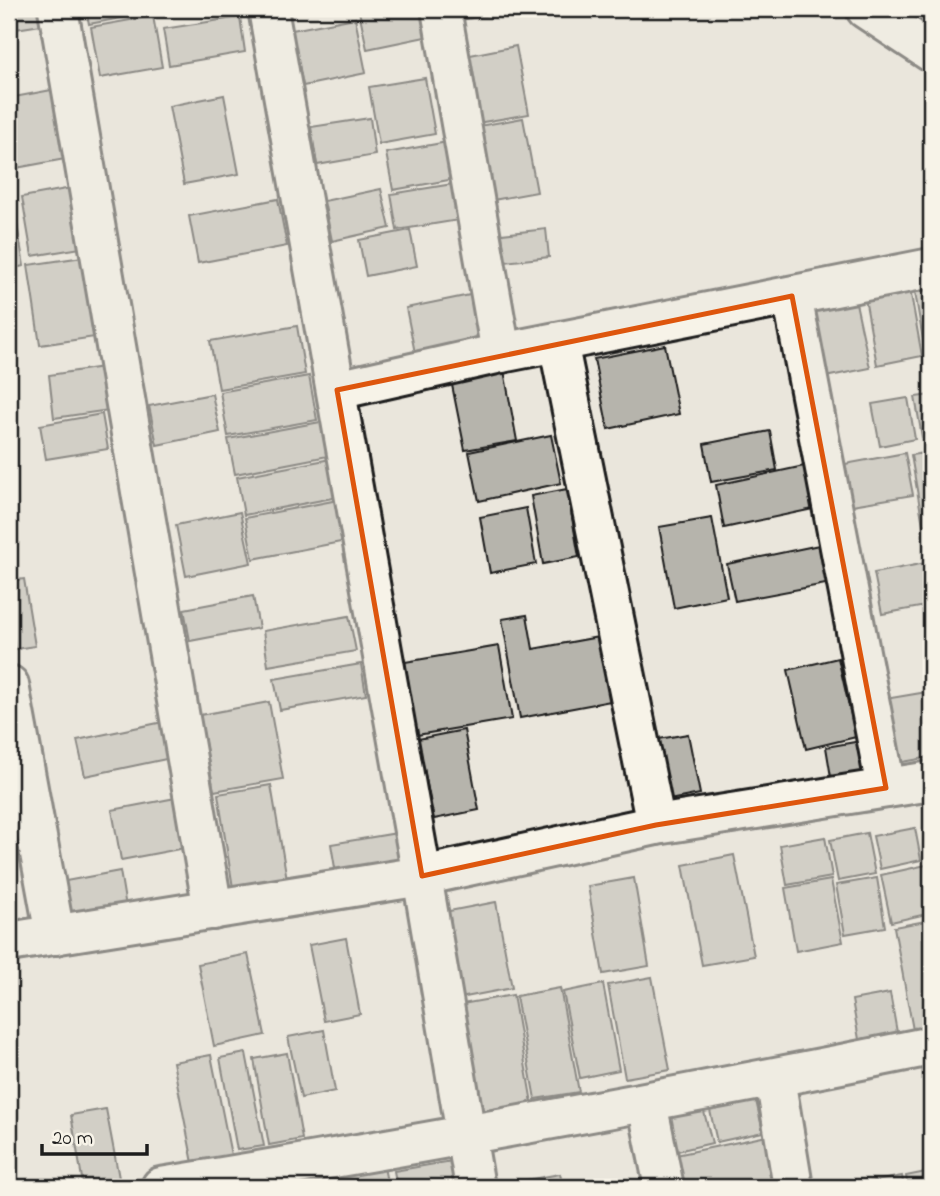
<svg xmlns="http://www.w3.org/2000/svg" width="940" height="1196" viewBox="0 0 940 1196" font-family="'Indie Flower',sans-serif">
	<rect width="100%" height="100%" fill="#eae6dc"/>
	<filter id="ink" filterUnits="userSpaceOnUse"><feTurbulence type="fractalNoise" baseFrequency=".0143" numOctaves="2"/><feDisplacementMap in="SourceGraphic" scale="14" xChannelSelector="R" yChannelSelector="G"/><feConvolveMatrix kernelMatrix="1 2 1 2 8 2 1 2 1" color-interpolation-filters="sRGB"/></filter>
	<g filter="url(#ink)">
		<!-- building -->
		<g fill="#b6b4ac" stroke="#1c1c1c" stroke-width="2">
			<polygon points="9,9 46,9 48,24 9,30"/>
			<polygon points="86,9 153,9 153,12 89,24"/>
			<polygon points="372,9 425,9 430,36 367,49 359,11"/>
			<polygon points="458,9 507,9 508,12 460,20"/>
			<polygon points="153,16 162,67 100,78 91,27"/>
			<polygon points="240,17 245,52 169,65 163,29"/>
			<polygon points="355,18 366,73 303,86 292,30"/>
			<polygon points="516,46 529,114 477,123 465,56"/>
			<polygon points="425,78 435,134 379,144 369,87"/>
			<polygon points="62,88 76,157 16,168 9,129 9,98"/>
			<polygon points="224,95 239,174 184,184 169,106"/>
			<polygon points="370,118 375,155 317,165 311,127"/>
			<polygon points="523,118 537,192 493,200 479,126"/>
			<polygon points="453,141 460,178 393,190 386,153"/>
			<polygon points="459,183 465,219 397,230 391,194"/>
			<polygon points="77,187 87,247 32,256 22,197"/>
			<polygon points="381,189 390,228 332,241 324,201"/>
			<polygon points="278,199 287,246 198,263 189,216"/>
			<polygon points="9,200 13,200 24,266 9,269"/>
			<polygon points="546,229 549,257 505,262 502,234"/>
			<polygon points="410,230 417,266 366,276 359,240"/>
			<polygon points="83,257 95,337 40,345 28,265"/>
			<polygon points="910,289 922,356 877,365 865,298"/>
			<polygon points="931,289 931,357 926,358 915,292"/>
			<polygon points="470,295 481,344 416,358 406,308"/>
			<polygon points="856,303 870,368 825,377 812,311"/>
			<polygon points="297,326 305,374 219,389 210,341"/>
			<polygon points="665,345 679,414 608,429 594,359"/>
			<polygon points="503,365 517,441 465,450 450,375"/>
			<polygon points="110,366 116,409 54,418 49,375"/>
			<polygon points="309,376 317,420 228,436 220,392"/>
			<polygon points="212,394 220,432 157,445 149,406"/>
			<polygon points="931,395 931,435 922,437 915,397"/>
			<polygon points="908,398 915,439 880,446 872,404"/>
			<polygon points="102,414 108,449 46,459 40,425"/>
			<polygon points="326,421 333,455 235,474 228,439"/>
			<polygon points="770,431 777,470 711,482 704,444"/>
			<polygon points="551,435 561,483 479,501 469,452"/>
			<polygon points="931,452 931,523 923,525 911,455"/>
			<polygon points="905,453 913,495 852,505 845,464"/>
			<polygon points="336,458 343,496 244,515 237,477"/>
			<polygon points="804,466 813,509 724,528 716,485"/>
			<polygon points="567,489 579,557 543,564 531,496"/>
			<polygon points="338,500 346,541 253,559 245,518"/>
			<polygon points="526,508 536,564 490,573 480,517"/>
			<polygon points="240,512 251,563 186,576 176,525"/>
			<polygon points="712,518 727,597 674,608 659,527"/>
			<polygon points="824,544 831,583 735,601 727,564"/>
			<polygon points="931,562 931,605 882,614 874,573"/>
			<polygon points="24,579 35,646 15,649 9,611 9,581"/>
			<polygon points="253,596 259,628 190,641 184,609"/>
			<polygon points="527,615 533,649 604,636 616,700 520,718 502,619"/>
			<polygon points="349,616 356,651 268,666 263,631"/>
			<polygon points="499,646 512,719 417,735 405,662"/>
			<polygon points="838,658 856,737 806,749 788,670"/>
			<polygon points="361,664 366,695 280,710 274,679"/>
			<polygon points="927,692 931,715 931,757 897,763 885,699"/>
			<polygon points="269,702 283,779 214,791 200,715"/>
			<polygon points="163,722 171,758 85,776 77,740"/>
			<polygon points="464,730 479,810 434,819 418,739"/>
			<polygon points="688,734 700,794 664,801 653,740"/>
			<polygon points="861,741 868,782 833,789 826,747"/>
			<polygon points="271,785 288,885 234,894 218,794"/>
			<polygon points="181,797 190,847 121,860 112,810"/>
			<polygon points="915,828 921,860 880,869 873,836"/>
			<polygon points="403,832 409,868 337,880 331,844"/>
			<polygon points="867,833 875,874 838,881 830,840"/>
			<polygon points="825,837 832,877 787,885 780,845"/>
			<polygon points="734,855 754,956 702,965 683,865"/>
			<polygon points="926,865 931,889 931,913 891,922 881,875"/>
			<polygon points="120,871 127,913 62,925 55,883"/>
			<polygon points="634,878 649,966 603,974 588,886"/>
			<polygon points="877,878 885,927 845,934 836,885"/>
			<polygon points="831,880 843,942 796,951 785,888"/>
			<polygon points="496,902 512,988 460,998 444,912"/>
			<polygon points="931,920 931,1027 913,1030 894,927"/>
			<polygon points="346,938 360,1014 324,1021 309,945"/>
			<polygon points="248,954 265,1035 214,1046 198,964"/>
			<polygon points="652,977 670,1070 625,1078 608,985"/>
			<polygon points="603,984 619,1070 580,1078 563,992"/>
			<polygon points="560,988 579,1092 535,1099 516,996"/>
			<polygon points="890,993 898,1038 860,1045 852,1000"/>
			<polygon points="513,995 532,1103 481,1112 462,1004"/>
			<polygon points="324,1030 335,1091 301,1098 288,1037"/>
			<polygon points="246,1053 264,1146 237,1150 220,1058"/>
			<polygon points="287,1053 302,1139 269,1145 254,1059"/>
			<polygon points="211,1055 231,1155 193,1163 173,1062"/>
			<polygon points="755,1096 763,1132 717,1142 709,1106"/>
			<polygon points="702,1104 712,1143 673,1152 663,1114"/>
			<polygon points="106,1109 119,1178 83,1184 71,1115"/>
			<polygon points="767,1136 777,1187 683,1187 676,1155"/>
			<polygon points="452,1161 456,1187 397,1187 394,1171"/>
			<polygon points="383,1162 388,1187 313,1187 311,1176"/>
			<polygon points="931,1171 931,1187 908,1187 906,1176"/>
			<polygon points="560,1174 563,1187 499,1187 498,1185"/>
			<polygon points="902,1176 904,1187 861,1187 860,1184"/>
		</g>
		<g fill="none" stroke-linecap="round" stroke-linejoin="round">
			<defs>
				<g id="minor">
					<polyline points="58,9 213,910"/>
					<polyline points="268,9 422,876 475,1187"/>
					<polyline points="441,9 501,353"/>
					<polyline points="866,9 931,52"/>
					<polyline points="792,296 886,788"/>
					<polyline points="558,342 656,825"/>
					<polyline points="337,390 501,353 931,268"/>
					<polyline points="9,685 55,935"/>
					<polyline points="9,942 422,876 656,825 931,781"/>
					<polyline points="775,1078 793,1187"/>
					<polyline points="647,1103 664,1187"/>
					<path d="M 161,1187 C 419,1145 675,1098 931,1046"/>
				</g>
			</defs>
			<!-- minor casing -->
			<use href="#minor" stroke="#1c1c1c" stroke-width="44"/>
			<!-- minor -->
			<use href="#minor" stroke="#f7f3e8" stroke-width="38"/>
		</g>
	</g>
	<!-- marked area -->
	<path d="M0 0H940V1196H0ZM 792,296 L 886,788 L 656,825 L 422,876 L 337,390 Z" fill="#eae6dc" fill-opacity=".55" fill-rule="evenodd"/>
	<path fill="none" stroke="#de560d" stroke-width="5" stroke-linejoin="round" d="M 792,296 L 886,788 L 656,825 L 422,876 L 337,390 Z"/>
	<!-- margin -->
	<rect width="940" height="1196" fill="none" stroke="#f7f3e8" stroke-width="35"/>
	<rect x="18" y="18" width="905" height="1161" fill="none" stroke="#1c1c1c" stroke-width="2.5" filter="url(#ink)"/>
	<!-- scale -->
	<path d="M42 1144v10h105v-10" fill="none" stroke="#1c1c1c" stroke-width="3.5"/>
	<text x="52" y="1144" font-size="21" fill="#1c1c1c" stroke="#f7f3e8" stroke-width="5" paint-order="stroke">20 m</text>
</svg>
